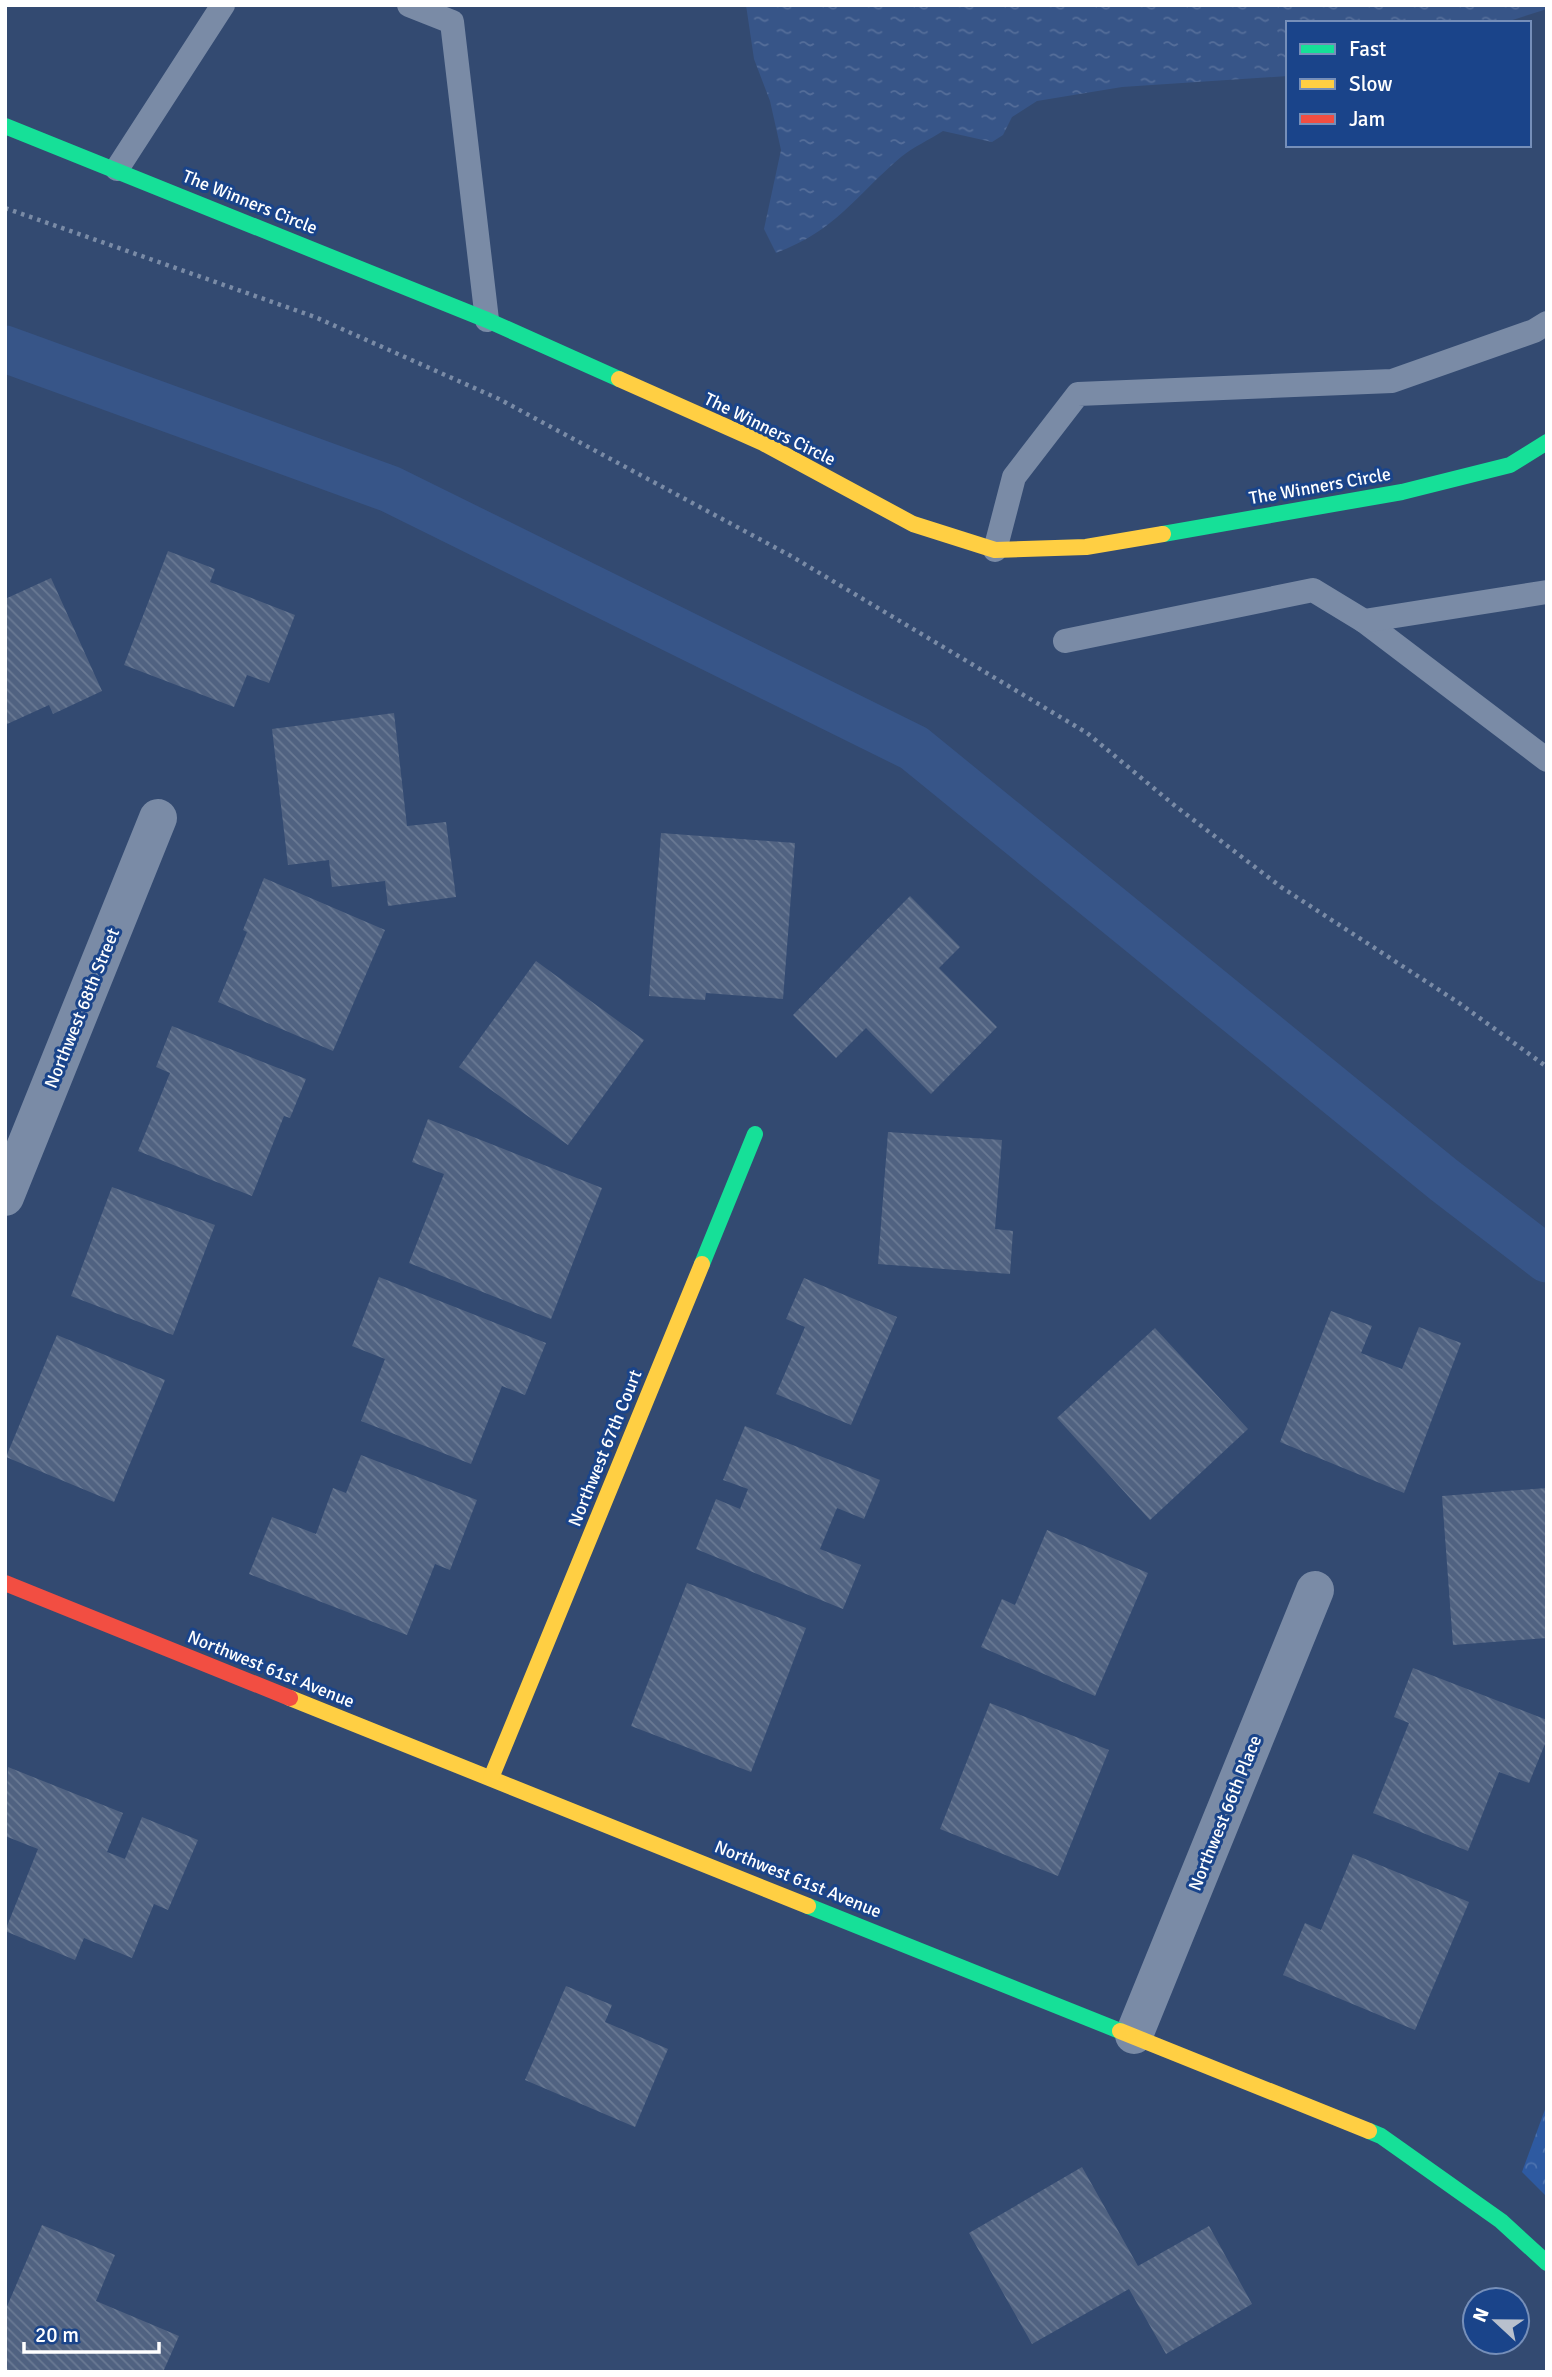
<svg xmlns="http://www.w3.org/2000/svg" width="1552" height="2377" viewBox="0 0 1552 2377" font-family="Signika,sans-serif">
	<defs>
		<pattern id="park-crowns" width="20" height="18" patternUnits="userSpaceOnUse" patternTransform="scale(1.75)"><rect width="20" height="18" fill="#2e5aa1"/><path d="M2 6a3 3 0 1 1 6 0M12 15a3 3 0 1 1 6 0" fill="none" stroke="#4d73af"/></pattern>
		<pattern id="water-ripples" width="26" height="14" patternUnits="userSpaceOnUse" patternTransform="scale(1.75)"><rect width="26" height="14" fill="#375588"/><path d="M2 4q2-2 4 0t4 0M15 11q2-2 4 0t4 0" fill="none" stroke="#556e9a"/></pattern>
		<pattern id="building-back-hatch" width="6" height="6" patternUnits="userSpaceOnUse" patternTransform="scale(1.75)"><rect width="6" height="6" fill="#506281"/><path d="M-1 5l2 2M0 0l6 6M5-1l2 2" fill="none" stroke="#6a7a94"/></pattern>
	</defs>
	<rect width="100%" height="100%" fill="#334a71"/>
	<!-- park -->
	<polygon fill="url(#park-crowns)" points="1547,2104 1547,2197 1522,2172"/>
	<!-- water -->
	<path fill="url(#water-ripples)" d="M 746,5 L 1547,5 L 1547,9 L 1503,23 L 1288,23 L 1288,76 L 1122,87 L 1037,101 L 1012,117 L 1003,135 L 992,142 L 943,131 C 929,140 913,147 901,157 C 855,196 837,230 776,253 L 764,229 L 781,150 L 770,101 L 754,59 Z"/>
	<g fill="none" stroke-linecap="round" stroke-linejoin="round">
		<!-- canal -->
		<polyline stroke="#375588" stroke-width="47" points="5,349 390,489 914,748 1444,1180 1547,1259"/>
	</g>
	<!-- building -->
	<g fill="url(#building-back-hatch)">
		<polygon points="168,551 215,569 210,582 295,615 269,683 247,675 234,707 124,665"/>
		<polygon points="51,578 102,691 53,714 49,705 5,725 5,599"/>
		<polygon points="394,713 407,826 446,822 456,897 388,906 385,881 332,887 329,860 288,865 272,729"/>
		<polygon points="661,833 795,843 783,999 706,993 705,1000 649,996"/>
		<polygon points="264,878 385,930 333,1051 218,1002 247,932 243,930"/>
		<polygon points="910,896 960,947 939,968 997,1027 931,1094 866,1028 836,1058 793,1015"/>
		<polygon points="536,961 644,1040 568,1145 459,1067"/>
		<polygon points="172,1026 306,1079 290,1118 284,1116 252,1196 138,1151 170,1073 156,1067"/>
		<polygon points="428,1119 602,1188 551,1319 409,1263 444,1174 412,1162"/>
		<polygon points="888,1132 1002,1140 995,1229 1013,1231 1010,1274 878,1264"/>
		<polygon points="112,1187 215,1225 173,1335 71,1296"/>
		<polygon points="379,1277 546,1343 525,1395 502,1386 471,1464 361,1421 385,1359 352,1346"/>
		<polygon points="804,1278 897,1317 851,1425 776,1394 805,1327 786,1319"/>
		<polygon points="1331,1311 1372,1326 1361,1353 1402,1369 1419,1327 1461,1343 1404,1493 1280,1442"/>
		<polygon points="1155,1328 1248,1429 1150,1520 1057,1418"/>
		<polygon points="57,1335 165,1380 114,1502 6,1457"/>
		<polygon points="745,1426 880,1480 864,1519 837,1508 820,1549 861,1565 843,1609 696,1549 716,1499 740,1509 748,1489 723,1480"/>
		<polygon points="361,1455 477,1500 450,1570 435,1564 407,1635 249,1574 272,1517 316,1534 333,1488 346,1493"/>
		<polygon points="1547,1488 1547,1638 1453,1645 1442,1496"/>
		<polygon points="1047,1530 1148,1573 1095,1696 981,1647 1002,1599 1015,1605"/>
		<polygon points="687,1583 806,1628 751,1772 631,1726"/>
		<polygon points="1413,1668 1547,1720 1547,1739 1529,1783 1499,1772 1468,1851 1373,1813 1409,1723 1394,1717"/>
		<polygon points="990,1703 1109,1750 1058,1876 940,1829"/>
		<polygon points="8,1767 123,1813 107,1852 125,1859 142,1817 198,1840 168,1910 154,1904 132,1958 84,1938 75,1960 5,1931 38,1849 5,1836"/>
		<polygon points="1353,1854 1469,1902 1415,2030 1283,1975 1305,1923 1321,1930"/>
		<polygon points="566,1986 612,2005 605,2022 668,2049 635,2127 525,2080"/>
		<polygon points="1082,2167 1138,2266 1209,2226 1252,2304 1166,2354 1129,2289 1032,2344 969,2233"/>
		<polygon points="42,2225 115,2255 96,2301 179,2336 163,2372 5,2372 5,2311"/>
	</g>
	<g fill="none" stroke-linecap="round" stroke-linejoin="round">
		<!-- path -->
		<polyline stroke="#7a8ba6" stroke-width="4.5" stroke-dasharray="3.5 5" stroke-linecap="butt" points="5,208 315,317 499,399 791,556 1087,733 1174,805 1281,887 1459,1003 1547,1067"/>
		<!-- lane -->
		<g stroke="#7a8ba6" stroke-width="24">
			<polyline points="409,5 452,22 487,320"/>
			<polyline points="117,169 223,5"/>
			<polyline points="995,550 1014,477 1078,394 1392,381 1534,331 1547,323"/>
			<polyline points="1364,621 1547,760"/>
			<polyline points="1065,641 1313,590 1364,621 1547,592"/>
		</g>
		<!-- street -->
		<g stroke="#7a8ba6" stroke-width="38">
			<polyline points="5,1197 158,818"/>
			<polyline points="1134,2035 1315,1590"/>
		</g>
		<!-- fast -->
		<g stroke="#16e098" stroke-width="16">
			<polyline points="5,126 487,320 619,379"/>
			<polyline points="1163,534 1402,492 1510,465 1547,442"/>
			<polyline points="702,1264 755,1134"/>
			<polyline points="808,1906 1120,2031"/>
			<polyline points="1369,2131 1381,2136 1501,2221 1547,2263"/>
		</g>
		<!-- slow -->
		<g stroke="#ffcf43" stroke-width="16">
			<polyline points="619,379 763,443 913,524 995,550 1086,547 1163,534"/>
			<polyline points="290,1698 808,1906"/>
			<polyline points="491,1778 702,1264"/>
			<polyline points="1120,2031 1369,2131"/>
		</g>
		<!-- jam -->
		<polyline stroke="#f24e42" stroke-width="16" points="5,1583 290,1698"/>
	</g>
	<g text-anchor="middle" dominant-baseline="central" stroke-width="6" stroke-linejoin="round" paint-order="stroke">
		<!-- street labels -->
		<g font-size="18" fill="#fff" stroke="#1a448a">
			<text transform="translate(250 202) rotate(22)">The Winners Circle</text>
			<text transform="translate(770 429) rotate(26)">The Winners Circle</text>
			<text transform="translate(1320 486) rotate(-10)">The Winners Circle</text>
			<text transform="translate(82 1008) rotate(-68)">Northwest 68th Street</text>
			<text transform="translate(605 1448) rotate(-68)">Northwest 67th Court</text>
			<text transform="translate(271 1669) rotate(22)">Northwest 61st Avenue</text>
			<text transform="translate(1225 1813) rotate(-68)">Northwest 66th Place</text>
			<text transform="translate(798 1879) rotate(22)">Northwest 61st Avenue</text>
		</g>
	</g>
	<!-- border -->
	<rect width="1552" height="2377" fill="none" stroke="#ffffff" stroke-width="14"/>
	<!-- legend -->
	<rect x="1286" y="21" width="245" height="126" fill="#1a448a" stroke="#768fb9" stroke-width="2"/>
	<rect x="1300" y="44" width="35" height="10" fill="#16e098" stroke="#768fb9" stroke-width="2"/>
	<text x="1349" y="56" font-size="21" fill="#ffffff">Fast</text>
	<rect x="1300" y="79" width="35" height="10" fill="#ffcf43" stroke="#768fb9" stroke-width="2"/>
	<text x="1349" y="91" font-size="21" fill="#ffffff">Slow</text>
	<rect x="1300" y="114" width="35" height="10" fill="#f24e42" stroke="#768fb9" stroke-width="2"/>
	<text x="1349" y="126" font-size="21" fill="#ffffff">Jam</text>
	<!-- north arrow -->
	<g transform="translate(1496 2321) rotate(292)"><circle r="33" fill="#1a448a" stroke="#768fb9" stroke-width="2"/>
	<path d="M0-5L12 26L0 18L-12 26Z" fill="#b8c0cd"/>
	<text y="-10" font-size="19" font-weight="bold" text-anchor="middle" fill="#ffffff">N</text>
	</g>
	<!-- scale -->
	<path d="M24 2342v10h135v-10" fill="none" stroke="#ffffff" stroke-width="3.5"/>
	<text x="35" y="2342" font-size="21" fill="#ffffff" stroke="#1a448a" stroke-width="5" paint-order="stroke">20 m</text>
</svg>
